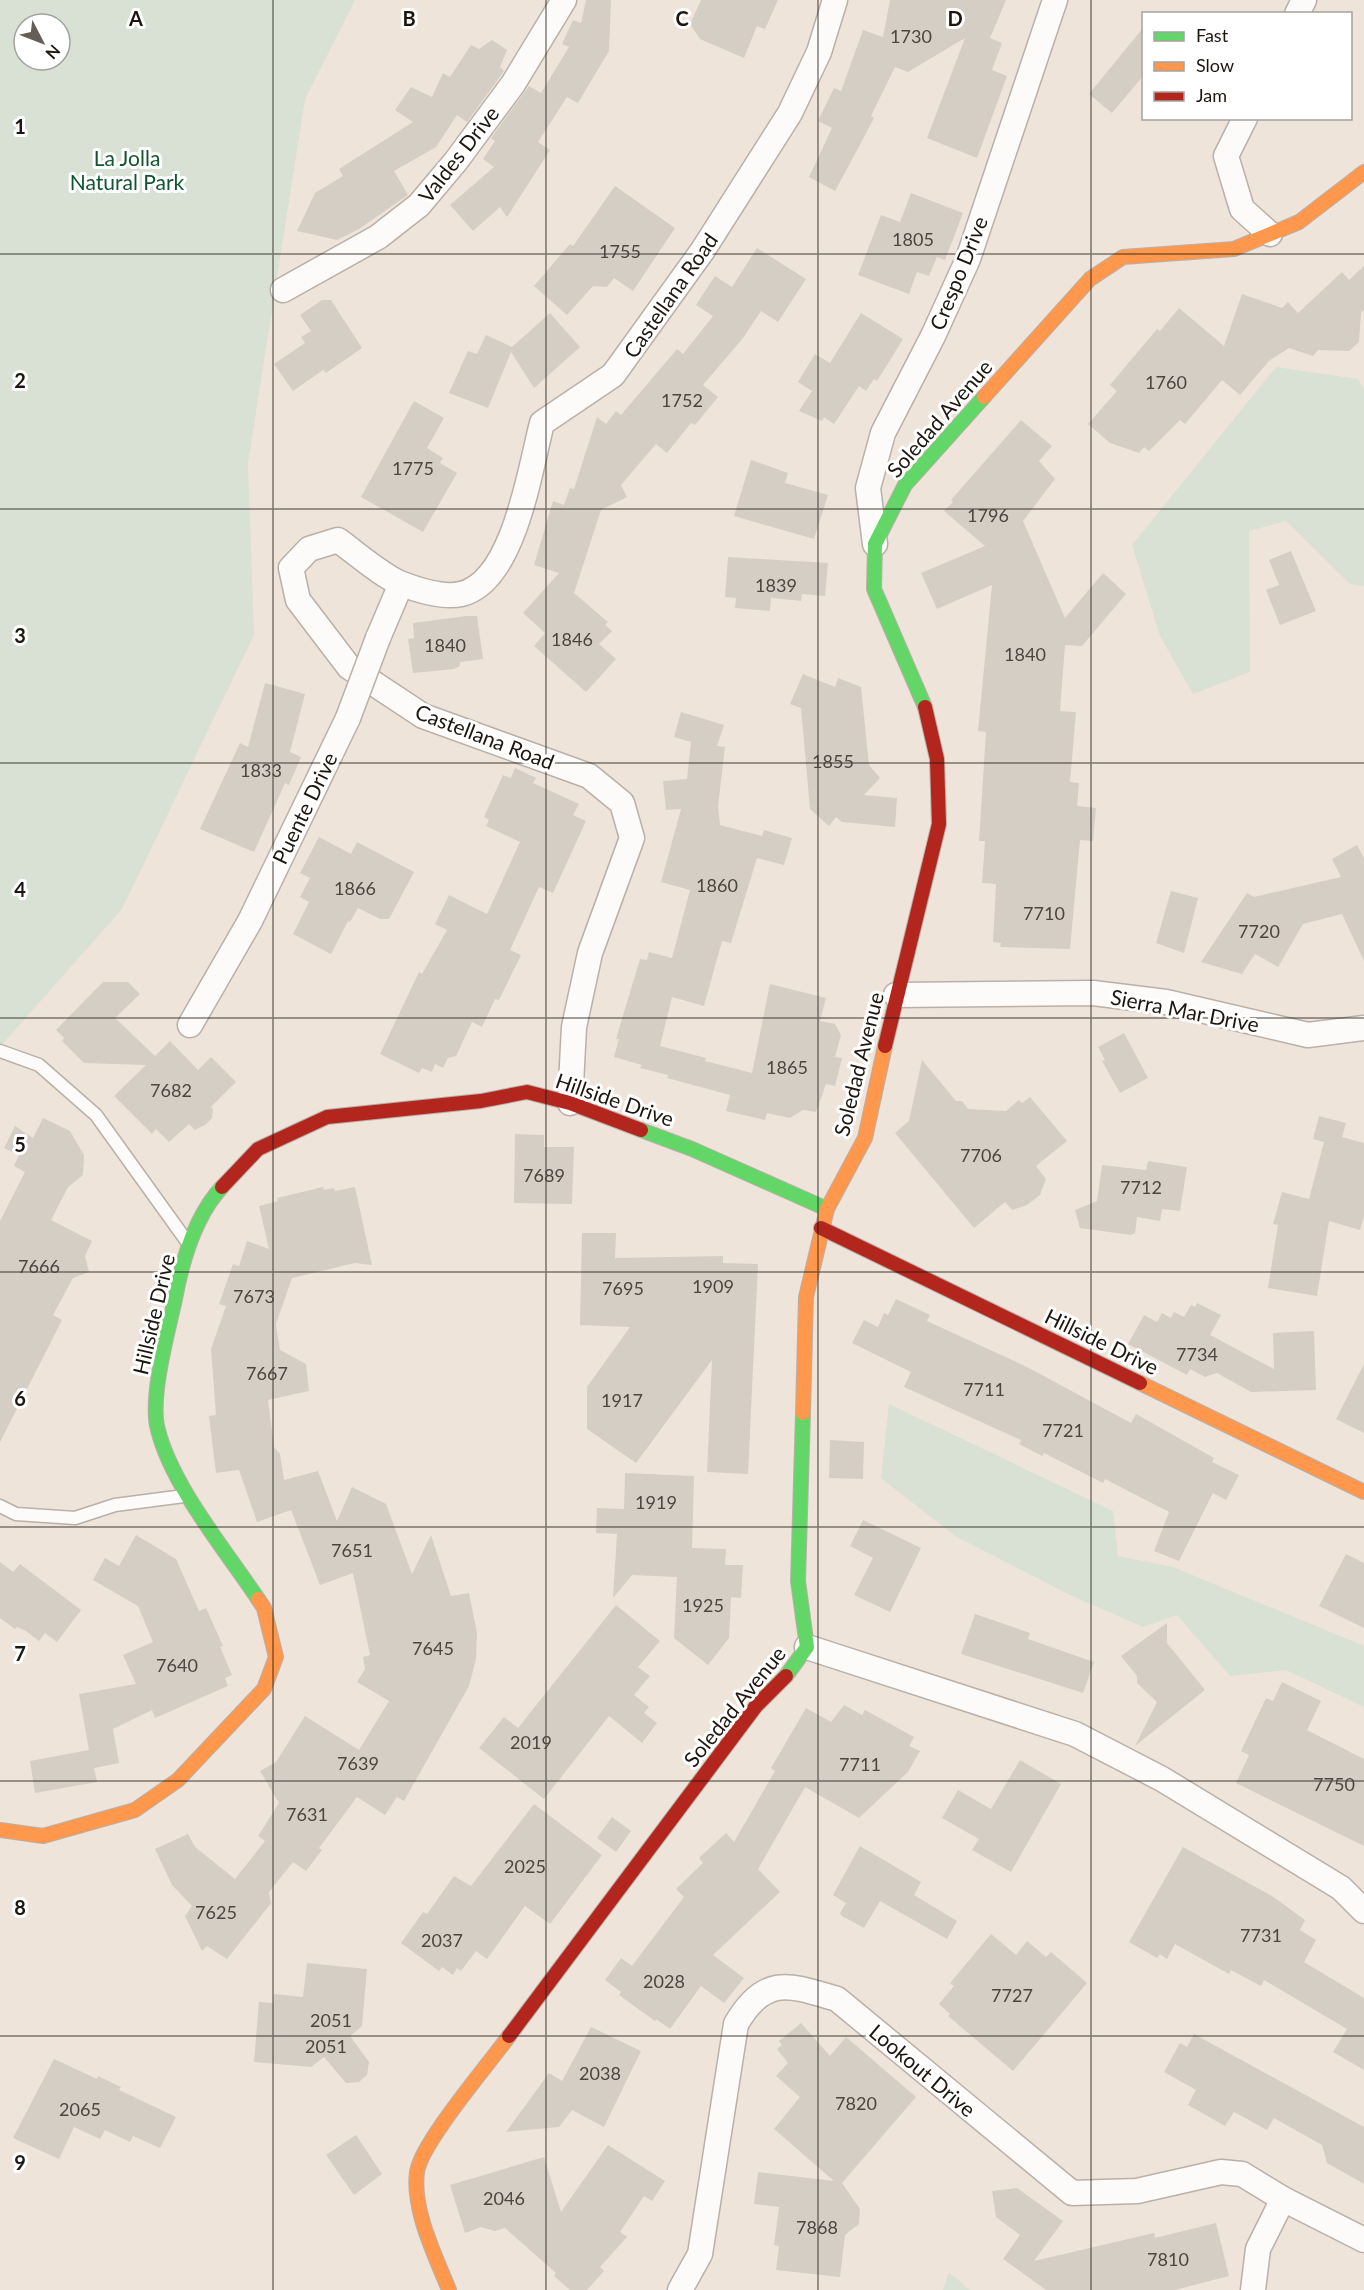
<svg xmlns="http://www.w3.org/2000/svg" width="1364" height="2290" viewBox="0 0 1364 2290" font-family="Lato,sans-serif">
	<rect width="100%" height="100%" fill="#efe4da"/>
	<!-- green -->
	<g fill="#d8e1d3" fill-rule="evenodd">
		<path d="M 0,0 L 355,0 L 305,99 L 248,463 L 254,635 L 122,909 L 0,1047 ZM 24,24 L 60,24 L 60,60 L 24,60 Z"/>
		<polygon points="1276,367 1358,379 1364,389 1364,586 1350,584 1286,521 1249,531 1250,672 1193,694 1160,636 1132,545"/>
		<polygon points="889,1404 1113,1511 1118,1556 1173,1567 1364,1646 1364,1707 1286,1670 1230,1676 1177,1615 1143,1627 1068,1594 955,1536 881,1478"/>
		<polygon points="949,2272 970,2290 943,2290"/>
	</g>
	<!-- building -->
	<g fill="#d5cec5">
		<polygon points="586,0 611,0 609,51 578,103 567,97 538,142 550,150 507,217 500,207 473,231 450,205 494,167 483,159 495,141 491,138 529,86 541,93 569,47 562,44 573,20 581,23"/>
		<polygon points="701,0 778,0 765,29 757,26 744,58 700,39 690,24"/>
		<polygon points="890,0 1006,0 990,38 1002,43 992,70 1007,76 977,158 927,138 965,38 908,72 895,67 871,116 874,118 863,139 835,191 809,177 832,128 818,121 834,88 841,91 863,30 883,37"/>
		<polygon points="1143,28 1143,76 1112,113 1089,94"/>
		<polygon points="492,40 507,50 500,67 504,71 467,122 457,115 436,147 394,171 408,195 359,229 337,240 297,231 315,193 343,176 339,169 413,122 395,110 411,87 432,97 443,73 450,77 471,45 479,49"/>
		<polygon points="615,186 675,228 633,291 614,278 607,287 593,286 567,315 534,286 570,244 573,246"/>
		<polygon points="911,193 963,213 945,260 937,257 929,276 917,272 909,294 858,275 881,215 900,222"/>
		<polygon points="757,248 806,279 778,322 761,311 743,338 703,385 718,397 695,425 691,423 667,453 656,444 621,485 627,497 601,510 574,593 608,622 605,625 612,631 599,644 616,659 586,692 534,646 545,633 523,613 559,573 534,565 553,501 564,505 570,488 574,489 597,417 606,424 616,411 621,415 677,349 683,354 713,316 696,305 715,276 732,287"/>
		<polygon points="1364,266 1364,310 1361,312 1359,342 1349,351 1318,350 1313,356 1289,348 1269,361 1240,395 1222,380 1185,424 1180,420 1149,451 1144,447 1139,453 1110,443 1088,424 1117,391 1110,385 1157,329 1160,331 1179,308 1224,346 1242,294 1282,308 1288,302 1298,313 1342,272 1349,280"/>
		<polygon points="322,300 331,300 362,348 326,373 323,370 293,391 274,364 305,343 301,337 311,331 300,315"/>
		<polygon points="550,313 580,347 534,388 511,352 488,408 449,393 468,351 477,354 486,335 512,347"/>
		<polygon points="861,313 903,339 877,381 874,379 866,391 859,386 834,424 824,417 822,421 799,411 812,391 798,382 815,354 830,363"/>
		<polygon points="414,401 444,418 427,448 443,458 440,463 457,473 423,532 361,497"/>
		<polygon points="1021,420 1052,446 1039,461 1055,479 1023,521 1065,618 1103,573 1126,594 1082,646 1065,645 1060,711 1076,712 1070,782 1079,783 1077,806 1096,808 1093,841 1080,840 1070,949 1000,947 1001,943 993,942 996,884 982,883 985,841 979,841 986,732 978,731 992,585 937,609 921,573 985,546 944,511 953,502 951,500"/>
		<polygon points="751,460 788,473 785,483 828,495 814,539 734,516"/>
		<polygon points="1291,551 1316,611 1280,625 1266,590 1279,585 1269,560"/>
		<polygon points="728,557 828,563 825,596 802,594 801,601 771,598 770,611 735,608 736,598 725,597"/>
		<polygon points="466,616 477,616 483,659 460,662 460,666 454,669 413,673 408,639 414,638 413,623"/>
		<polygon points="803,674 835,687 838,678 861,687 869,765 880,778 864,795 897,798 895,827 842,822 836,817 829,826 810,809 801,708 790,704"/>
		<polygon points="265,683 305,694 290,752 301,757 289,785 285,783 254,852 200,829 240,743 248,747"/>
		<polygon points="681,712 724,725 717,746 725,747 718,806 720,825 762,836 764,830 792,838 784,865 757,858 731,943 722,941 704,1006 672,997 660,1046 706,1058 705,1061 752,1073 770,984 826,998 820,1021 835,1024 841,1035 835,1057 842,1058 835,1086 826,1084 816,1112 803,1110 790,1118 767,1113 765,1120 726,1111 730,1095 667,1078 668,1075 640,1068 642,1065 614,1057 619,1039 616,1039 640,959 647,960 649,952 672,958 690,890 661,882 681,809 666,810 663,781 687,779 691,742 674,737"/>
		<polygon points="515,768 536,778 533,783 579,804 573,815 586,821 553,893 539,887 510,950 521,955 499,1000 495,999 482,1027 472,1022 456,1056 448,1058 443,1068 435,1064 432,1072 422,1068 419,1073 380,1054 419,972 422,974 447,930 435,924 449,895 487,914 520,842 486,826 489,820 484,817 503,775 511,778"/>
		<polygon points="319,837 351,854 357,842 414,872 389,919 380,919 358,908 350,922 348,921 331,954 293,934 309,902 300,897 310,878 300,873"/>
		<polygon points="1357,845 1364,858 1364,961 1342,914 1303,924 1278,967 1255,954 1242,974 1201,962 1247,893 1254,897 1341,877 1332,859"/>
		<polygon points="1171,891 1198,898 1184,953 1156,943"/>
		<polygon points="103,982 128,982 140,994 115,1018 155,1056 170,1041 198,1070 211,1057 236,1082 211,1107 213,1109 212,1118 205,1125 195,1130 189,1124 169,1142 156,1129 152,1134 114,1096 146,1065 84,1063 62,1041 64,1038 56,1030"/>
		<polygon points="1124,1033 1148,1078 1120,1093 1102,1061 1105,1060 1098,1047"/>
		<polygon points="922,1060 956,1101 962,1101 968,1109 1006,1111 1019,1100 1022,1103 1030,1097 1067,1141 1036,1166 1046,1179 1040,1195 1027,1205 1012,1210 1005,1202 974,1228 895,1133 909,1121"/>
		<polygon points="1319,1116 1346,1123 1342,1137 1364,1143 1364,1216 1360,1230 1329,1221 1317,1296 1268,1288 1278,1225 1273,1224 1282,1192 1309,1199 1324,1142 1313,1139"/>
		<polygon points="43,1118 70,1131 84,1155 83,1175 68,1187 51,1220 92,1241 85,1256 89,1272 73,1278 53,1315 62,1320 0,1442 0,1221 25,1172 14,1166 19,1155 4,1148 15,1126 33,1138"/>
		<polygon points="515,1134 544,1135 544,1147 574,1147 572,1204 514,1203"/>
		<polygon points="1148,1161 1187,1167 1180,1211 1162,1209 1160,1221 1137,1217 1135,1233 1131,1235 1080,1228 1075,1210 1097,1201 1102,1165 1146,1170"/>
		<polygon points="323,1187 324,1190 334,1188 335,1191 355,1187 372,1265 355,1263 292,1278 276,1324 280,1350 306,1364 309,1391 268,1400 274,1447 280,1454 284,1480 318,1471 337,1521 352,1487 386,1504 412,1574 431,1535 451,1596 469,1593 477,1633 476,1659 469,1686 404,1801 397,1797 385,1815 357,1797 319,1848 322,1850 306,1871 293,1862 269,1892 271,1903 227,1959 207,1946 202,1951 185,1916 192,1906 172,1885 155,1849 188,1834 195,1847 235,1879 265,1841 258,1836 279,1803 260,1771 276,1762 305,1716 359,1750 389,1701 357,1682 365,1669 363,1657 370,1655 353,1573 320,1585 291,1510 257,1522 239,1470 216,1473 209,1416 216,1415 211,1349 226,1306 219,1304 233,1264 239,1266 247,1241 269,1249 259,1206 278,1201 277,1198"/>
		<polygon points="582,1233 616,1233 615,1258 723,1256 723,1263 758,1264 748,1474 707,1472 712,1360 636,1463 587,1429 587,1387 630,1327 580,1325"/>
		<polygon points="896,1299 930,1315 927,1321 1027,1367 1131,1423 1136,1414 1214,1458 1212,1462 1239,1475 1226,1500 1213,1493 1179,1561 1154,1551 1169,1512 1105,1479 1103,1483 1044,1453 1042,1456 1019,1444 1021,1440 904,1387 911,1372 852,1343 864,1320 878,1327 884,1313 888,1315"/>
		<polygon points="1197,1303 1221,1315 1210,1335 1274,1369 1273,1333 1314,1331 1316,1390 1251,1392 1217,1373 1205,1377 1190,1369 1187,1375 1128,1344 1144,1315 1157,1322 1162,1313 1171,1318 1174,1312 1184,1317 1191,1305 1195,1307"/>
		<polygon points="1364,1364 1364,1433 1336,1419"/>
		<polygon points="830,1440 864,1442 863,1479 829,1478"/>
		<polygon points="625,1473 694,1476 692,1548 726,1549 725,1565 743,1565 741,1598 731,1597 729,1638 708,1665 674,1638 677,1577 632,1575 613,1598 617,1534 596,1533 597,1508 624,1509"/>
		<polygon points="863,1520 921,1548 890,1612 854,1595 873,1558 850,1546"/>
		<polygon points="136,1535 176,1559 199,1611 206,1608 223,1646 220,1647 232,1675 225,1678 228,1686 155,1718 152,1710 113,1729 119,1763 94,1768 97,1782 35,1793 30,1761 89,1750 79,1694 136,1684 123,1655 153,1642 138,1606 93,1580 105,1558 119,1566"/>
		<polygon points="1346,1554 1364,1563 1364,1628 1319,1606"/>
		<polygon points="0,1562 13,1572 20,1564 81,1610 57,1642 45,1633 39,1641 26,1631 17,1627 15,1629 0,1618"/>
		<polygon points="616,1605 660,1641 638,1667 650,1676 634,1695 649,1707 644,1713 657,1723 642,1743 609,1716 544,1799 479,1748 504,1717 518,1728"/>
		<polygon points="975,1614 1030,1633 1028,1639 1094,1662 1083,1693 961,1654"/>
		<polygon points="1167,1623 1167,1643 1205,1690 1135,1746 1157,1702 1137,1683 1137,1676 1121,1656"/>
		<polygon points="1282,1682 1321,1701 1307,1730 1364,1759 1364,1846 1236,1783 1249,1755 1241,1751 1266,1698 1273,1701"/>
		<polygon points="844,1705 862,1715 865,1710 914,1737 909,1746 920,1751 908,1772 859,1818 805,1787 758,1869 780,1892 713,1955 744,1978 724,2003 701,1986 670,2029 656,2019 655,2021 619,1995 621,1992 605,1980 621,1958 632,1966 684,1897 676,1889 703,1863 699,1858 726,1833 734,1842 775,1771 771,1768 806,1708 831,1722"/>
		<polygon points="1020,1760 1061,1784 1011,1872 972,1850 979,1839 942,1818 958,1790 991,1809"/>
		<polygon points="534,1804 602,1855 550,1924 525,1906 487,1959 476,1951 461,1971 457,1968 453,1975 442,1967 439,1971 401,1943 423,1912 427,1914 454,1876 471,1886"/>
		<polygon points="612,1817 631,1831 616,1852 597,1838"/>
		<polygon points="860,1846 921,1882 914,1895 957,1921 947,1939 880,1901 864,1928 842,1916 840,1913 846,1903 833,1895"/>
		<polygon points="1183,1847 1272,1896 1305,1920 1300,1930 1316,1940 1304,1962 1364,1998 1364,2070 1333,2052 1347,2029 1264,1980 1261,1986 1231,1970 1229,1974 1175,1944 1167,1959 1160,1954 1157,1958 1129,1942"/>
		<polygon points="991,1934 1016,1955 1027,1941 1046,1957 1051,1952 1087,1983 1013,2071 948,2016 950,2014 939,2004 954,1986 950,1983"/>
		<polygon points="307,1963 367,1969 362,2026 350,2036 369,2062 367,2075 359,2082 346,2083 324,2057 311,2067 254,2062 259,2002 273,2003 274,1994 303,1997"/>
		<polygon points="801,2023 830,2056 846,2037 916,2097 842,2183 860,2209 859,2224 845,2235 840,2277 776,2270 779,2246 774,2245 779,2207 754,2204 758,2172 834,2181 774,2129 800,2097 776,2076 788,2063 777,2049 782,2045 779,2041"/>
		<polygon points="591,2027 641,2051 604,2127 572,2110 559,2127 506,2132 549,2073 562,2081"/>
		<polygon points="1194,2034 1364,2127 1364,2184 1327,2163 1322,2145 1274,2118 1267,2130 1234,2112 1225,2126 1188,2105 1196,2090 1164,2072 1180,2043 1187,2047"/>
		<polygon points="54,2059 97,2079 98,2076 121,2087 119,2090 176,2117 160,2148 133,2136 130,2142 105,2130 100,2139 74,2127 59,2159 13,2138"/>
		<polygon points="356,2135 382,2174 354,2195 326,2155"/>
		<polygon points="608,2145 665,2181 652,2201 644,2196 620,2232 627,2237 600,2267 604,2271 587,2290 570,2290 554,2276 556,2273 505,2228 495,2231 481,2227 465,2233 450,2185 544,2157 561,2212"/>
		<polygon points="1017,2188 1063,2221 1034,2261 1154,2233 1155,2238 1216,2223 1229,2276 1175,2290 1046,2290 1003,2259 1020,2235 996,2217 992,2191"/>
	</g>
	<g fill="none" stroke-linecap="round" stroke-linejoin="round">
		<defs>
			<g id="lane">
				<polyline points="0,1051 39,1065 96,1115 188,1243"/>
				<polyline points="0,1506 16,1514 75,1518 115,1505 184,1496"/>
			</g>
			<g id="street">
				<polyline points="1297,14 1304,0"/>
				<polyline points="1245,118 1226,156 1242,209 1270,234"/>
				<polyline points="283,290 378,237 419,205 456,161 513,84 564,0"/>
				<polyline points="875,544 868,488 883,433 933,336 968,259 1055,0"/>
				<polyline points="378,638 401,584"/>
				<polyline points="896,995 1093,993 1166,1002 1308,1035 1364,1028"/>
				<polyline points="190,1025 250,921 348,718"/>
				<path d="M 570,1103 L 574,1027 L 590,953 L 632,838 L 622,803 L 589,776 L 423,716 L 349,667 L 298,600 L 291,568 L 309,549 L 338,540 C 356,553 382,576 402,584 C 418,590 444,598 461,594 C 514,582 530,469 542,423 L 613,375 L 703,250 L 790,113 L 819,52 L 835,0"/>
				<polyline points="807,1647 1075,1734 1162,1779 1341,1888 1364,1911"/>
				<path d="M 680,2290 L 700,2254 L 736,2024 C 765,1974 790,1985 837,1999 L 1072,2193 L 1137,2191 L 1221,2172 L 1242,2174 L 1283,2199 L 1364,2240"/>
				<polyline points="1253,2290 1258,2249 1283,2199"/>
			</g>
			<g id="fast">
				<polyline points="925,707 874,589 875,544 905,485 984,397"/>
				<polyline points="641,1130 692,1149 827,1209"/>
				<path d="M 222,1187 C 195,1216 182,1261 175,1299 C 168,1332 149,1399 158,1430 C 172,1486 226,1551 258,1599"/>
				<polyline points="786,1676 807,1647 798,1581 803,1413"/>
			</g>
			<g id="slow">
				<polyline points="984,397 1090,279 1123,257 1234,249 1299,222 1364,172"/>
				<polyline points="1140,1383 1364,1492"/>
				<polyline points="803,1413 806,1297 827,1209 865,1138 885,1046"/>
				<polyline points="0,1830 43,1836 135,1810 178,1780 264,1689 276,1657 264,1608 258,1599"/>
				<path d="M 449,2290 C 435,2255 412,2210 417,2172 C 421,2143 489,2064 509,2036"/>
			</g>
			<g id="jam">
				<polyline points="885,1046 939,824 937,759 925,707"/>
				<polyline points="222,1187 258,1149 327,1117 481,1101 527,1092 570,1103 641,1130"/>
				<polyline points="821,1228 1140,1383"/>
				<polyline points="509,2036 756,1706 786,1676"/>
			</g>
		</defs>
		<!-- lane casing -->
		<use href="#lane" stroke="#b9b0a8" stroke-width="15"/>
		<!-- street casing -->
		<use href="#street" stroke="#b9b0a8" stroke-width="27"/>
		<!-- fast casing -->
		<use href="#fast" stroke="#b9b0a8" stroke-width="16"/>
		<!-- slow casing -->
		<use href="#slow" stroke="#b9b0a8" stroke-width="16"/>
		<!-- jam casing -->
		<use href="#jam" stroke="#b9b0a8" stroke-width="16"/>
		<!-- lane -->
		<use href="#lane" stroke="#fdfbf9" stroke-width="12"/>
		<!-- street -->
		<use href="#street" stroke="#fdfbf9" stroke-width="24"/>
		<!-- fast -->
		<use href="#fast" stroke="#63d668" stroke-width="14"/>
		<!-- slow -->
		<use href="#slow" stroke="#ff974d" stroke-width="14"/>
		<!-- jam -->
		<use href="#jam" stroke="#b3261e" stroke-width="14"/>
		<defs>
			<polyline id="street-bridge" points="348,718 378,638"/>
		</defs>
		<!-- street-bridge casing -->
		<use href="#street-bridge" stroke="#b9b0a8" stroke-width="27" stroke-linecap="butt"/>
		<!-- street-bridge -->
		<use href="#street-bridge" stroke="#fdfbf9" stroke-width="24"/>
	</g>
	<!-- grid -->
	<path fill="none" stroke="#1c160f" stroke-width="1.5" stroke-opacity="0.55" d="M 273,0 L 273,2290M 546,0 L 546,2290M 818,0 L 818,2290M 1091,0 L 1091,2290M 0,254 L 1364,254M 0,509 L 1364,509M 0,763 L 1364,763M 0,1018 L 1364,1018M 0,1272 L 1364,1272M 0,1527 L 1364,1527M 0,1781 L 1364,1781M 0,2036 L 1364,2036"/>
	<g text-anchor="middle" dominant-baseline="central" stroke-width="6" stroke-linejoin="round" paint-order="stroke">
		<!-- number labels -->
		<g font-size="18" fill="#4c463e">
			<text x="911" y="36">1730</text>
			<text x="913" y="239">1805</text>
			<text x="620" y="251">1755</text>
			<text x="1166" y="382">1760</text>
			<text x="682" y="400">1752</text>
			<text x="413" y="468">1775</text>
			<text x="988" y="515">1796</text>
			<text x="776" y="585">1839</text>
			<text x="572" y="639">1846</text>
			<text x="445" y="645">1840</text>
			<text x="1025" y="654">1840</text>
			<text x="833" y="761">1855</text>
			<text x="261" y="770">1833</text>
			<text x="717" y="885">1860</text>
			<text x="355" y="888">1866</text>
			<text x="1044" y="913">7710</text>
			<text x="1259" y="931">7720</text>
			<text x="787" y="1067">1865</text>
			<text x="171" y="1090">7682</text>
			<text x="981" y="1155">7706</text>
			<text x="544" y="1175">7689</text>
			<text x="1141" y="1187">7712</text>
			<text x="39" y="1266">7666</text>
			<text x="713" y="1286">1909</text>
			<text x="623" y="1288">7695</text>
			<text x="254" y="1296">7673</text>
			<text x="1197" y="1354">7734</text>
			<text x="267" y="1373">7667</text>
			<text x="984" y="1389">7711</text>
			<text x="622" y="1400">1917</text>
			<text x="1063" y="1430">7721</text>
			<text x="656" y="1502">1919</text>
			<text x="352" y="1550">7651</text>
			<text x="703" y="1605">1925</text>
			<text x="433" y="1648">7645</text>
			<text x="177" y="1665">7640</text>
			<text x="531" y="1742">2019</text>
			<text x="358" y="1763">7639</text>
			<text x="860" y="1764">7711</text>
			<text x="1334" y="1784">7750</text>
			<text x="307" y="1814">7631</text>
			<text x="525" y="1866">2025</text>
			<text x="216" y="1912">7625</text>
			<text x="1261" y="1935">7731</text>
			<text x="442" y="1940">2037</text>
			<text x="664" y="1981">2028</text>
			<text x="1012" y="1995">7727</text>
			<text x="331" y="2020">2051</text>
			<text x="326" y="2046">2051</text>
			<text x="600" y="2073">2038</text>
			<text x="856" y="2103">7820</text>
			<text x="80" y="2109">2065</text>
			<text x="504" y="2198">2046</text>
			<text x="817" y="2227">7868</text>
			<text x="1168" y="2259">7810</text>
		</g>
		<!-- street labels -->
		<g font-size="21" fill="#1c160f" stroke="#fff">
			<text transform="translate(458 154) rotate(-52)">Valdes Drive</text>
			<text transform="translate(958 273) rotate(-68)">Crespo Drive</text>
			<text transform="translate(670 295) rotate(-55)">Castellana Road</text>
			<text transform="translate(939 418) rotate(-49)">Soledad Avenue</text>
			<text transform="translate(485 736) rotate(21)">Castellana Road</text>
			<text transform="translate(304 808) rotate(-64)">Puente Drive</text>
			<text transform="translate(1185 1010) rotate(11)">Sierra Mar Drive</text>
			<text transform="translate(858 1064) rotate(-76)">Soledad Avenue</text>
			<text transform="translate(615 1099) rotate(19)">Hillside Drive</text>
			<text transform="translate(153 1314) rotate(-77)">Hillside Drive</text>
			<text transform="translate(1102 1341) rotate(26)">Hillside Drive</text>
			<text transform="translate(734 1706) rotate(-51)">Soledad Avenue</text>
			<text transform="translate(923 2070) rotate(40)">Lookout Drive</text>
		</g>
		<!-- park labels -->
		<g font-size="21" fill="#125430" stroke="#fff">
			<text x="127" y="157">La Jolla<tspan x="127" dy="24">Natural Park</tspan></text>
		</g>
	</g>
	<g font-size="20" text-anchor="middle" font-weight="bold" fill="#1c160f" stroke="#fff" stroke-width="6" stroke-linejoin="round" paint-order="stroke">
		<text x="136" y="26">A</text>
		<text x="409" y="26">B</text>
		<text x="682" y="26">C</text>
		<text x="955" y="26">D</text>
		<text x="20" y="134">1</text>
		<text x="20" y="388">2</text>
		<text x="20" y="643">3</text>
		<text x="20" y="897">4</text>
		<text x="20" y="1152">5</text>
		<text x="20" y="1406">6</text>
		<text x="20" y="1661">7</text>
		<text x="20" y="1915">8</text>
		<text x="20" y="2170">9</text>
	</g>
	<!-- legend -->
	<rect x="1142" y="12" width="210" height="108" fill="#ffffff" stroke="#a4a29f" stroke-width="1.5"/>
	<rect x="1154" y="32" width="30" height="9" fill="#63d668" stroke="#a4a29f" stroke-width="1.5"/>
	<text x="1196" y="42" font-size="18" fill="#1c160f">Fast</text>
	<rect x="1154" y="62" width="30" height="9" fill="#ff974d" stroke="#a4a29f" stroke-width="1.5"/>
	<text x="1196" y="72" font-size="18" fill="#1c160f">Slow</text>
	<rect x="1154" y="92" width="30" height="9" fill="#b3261e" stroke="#a4a29f" stroke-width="1.5"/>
	<text x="1196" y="102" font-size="18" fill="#1c160f">Jam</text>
	<!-- north arrow -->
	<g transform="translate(42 42) rotate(132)"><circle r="28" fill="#ffffff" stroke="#a4a29f" stroke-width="1.5"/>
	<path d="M0-4.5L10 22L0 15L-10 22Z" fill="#665e56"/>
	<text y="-9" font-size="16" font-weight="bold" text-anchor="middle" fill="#1c160f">N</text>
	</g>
</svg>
